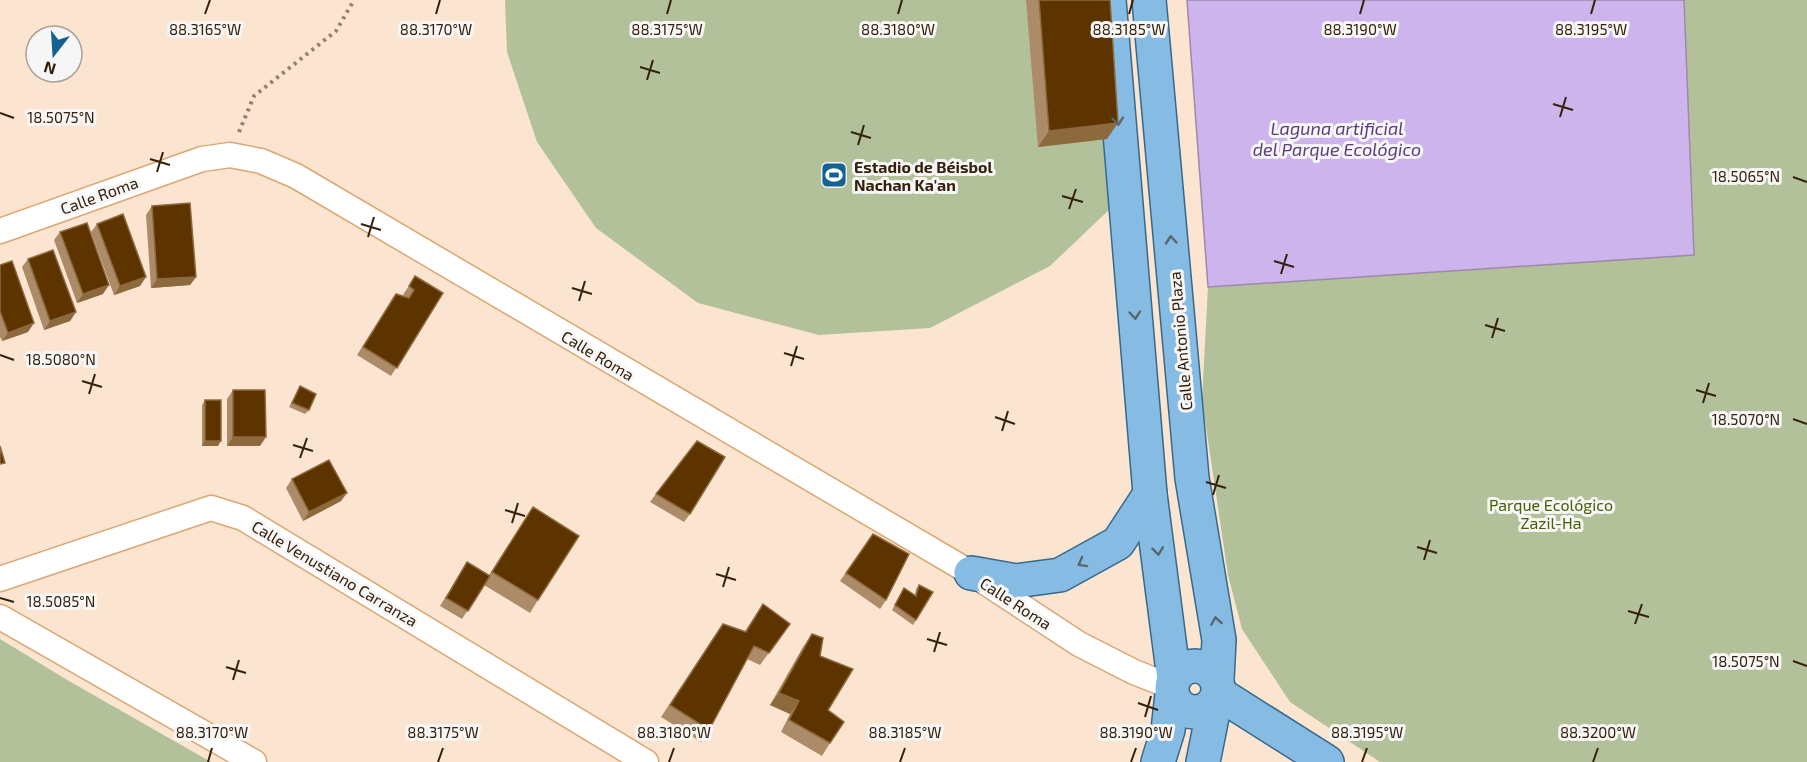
<svg xmlns="http://www.w3.org/2000/svg" width="1807" height="762" viewBox="0 0 1807 762" font-family="'Exo 2',sans-serif">
	<rect width="100%" height="100%" fill="#fce5d0"/>
	<!-- green -->
	<g fill="#b2c199">
		<polygon points="505,0 1099,0 1111,208 1050,266 930,328 819,335 698,303 596,228 537,142 507,52"/>
		<polygon points="1684,0 1807,0 1807,762 1380,762 1290,702 1242,629 1228,575 1202,400 1208,287 1694,255"/>
		<polygon points="0,639 69,681 211,762 0,762"/>
	</g>
	<!-- water -->
	<polygon fill="#cdb4ed" stroke="#9f88a9" stroke-width="1.5" points="1187,0 1684,0 1694,255 1208,287"/>
	<g fill="none" stroke-linecap="round" stroke-linejoin="round">
		<defs>
			<g id="minor">
				<polyline points="0,231 202,159 230,155 261,161 296,176 971,573 1079,644 1134,672 1172,687"/>
				<polyline points="0,579 211,508 243,518 646,762"/>
				<polyline points="0,617 254,762"/>
			</g>
			<g id="primary">
				<polyline points="1109,0 1150,494 1174,679"/>
				<polyline points="1149,0 1192,478 1219,640 1217,679"/>
				<polyline points="971,573 1016,581 1060,575 1118,543 1150,494"/>
				<circle cx="1195" cy="689" r="23"/>
				<polyline points="1218,693 1327,762"/>
				<polyline points="1158,762 1168,730 1172,694"/>
				<polyline points="1203,762 1215,702"/>
			</g>
		</defs>
		<!-- minor casing -->
		<use href="#minor" stroke="#dca672" stroke-width="27"/>
		<!-- primary casing -->
		<use href="#primary" stroke="#36698b" stroke-width="36"/>
		<!-- path -->
		<polyline stroke="#97816c" stroke-width="4" stroke-dasharray="3 4.5" stroke-linecap="butt" points="239,132 254,96 336,31 354,0"/>
		<!-- minor -->
		<use href="#minor" stroke="#fff" stroke-width="24"/>
		<!-- primary -->
		<use href="#primary" stroke="#86bce3" stroke-width="33"/>
	</g>
	<!-- wall -->
	<g fill="#ac8c68">
		<polygon points="1026,0 1110,0 1107,139 1038,147"/>
		<polygon points="152,206 196,277 190,285 151,288 146,215"/>
		<polygon points="97,224 140,286 114,295 91,232"/>
		<polygon points="60,232 103,294 77,303 54,240"/>
		<polygon points="28,259 76,312 70,321 44,330 22,267"/>
		<polygon points="0,265 28,332 2,341 0,337"/>
		<polygon points="415,276 443,293 391,376 357,355 396,294 406,297 403,295"/>
		<polygon points="300,386 309,410 305,414 289,407"/>
		<polygon points="233,390 260,446 227,446 227,399"/>
		<polygon points="205,400 218,446 202,446 202,405"/>
		<polygon points="292,479 341,501 303,521 286,488"/>
		<polygon points="656,494 690,514 684,522 650,502"/>
		<polygon points="533,507 538,600 530,613 484,585 462,619 440,606 467,562 489,575"/>
		<polygon points="873,534 886,600 880,609 840,581"/>
		<polygon points="919,585 933,592 913,625 892,610 904,588 915,595 916,589"/>
		<polygon points="763,604 790,624 760,665 747,659 709,730 701,742 661,717 714,637 745,631"/>
		<polygon points="812,634 820,656 828,710 830,743 822,756 781,732 790,714 770,705 803,647"/>
	</g>
	<!-- shaded-wall -->
	<g fill="#8d693e">
		<polygon points="1118,123 1107,139 1038,147 1049,131"/>
		<polygon points="146,277 140,286 114,295 120,286"/>
		<polygon points="196,277 190,285 151,288 157,279"/>
		<polygon points="109,285 103,294 77,303 83,294"/>
		<polygon points="76,312 70,321 44,330 50,321"/>
		<polygon points="34,323 28,332 2,341 8,333"/>
		<polygon points="233,437 266,437 260,446 227,446"/>
		<polygon points="205,441 221,441 218,446 202,446"/>
		<polygon points="347,493 341,501 303,521 309,512"/>
		<polygon points="779,693 799,701 790,714 770,705"/>
	</g>
	<!-- building -->
	<g fill="#5d3400" stroke="#8d693e" stroke-width="1.5">
		<polygon points="1039,0 1110,0 1118,123 1049,131"/>
		<polygon points="190,203 196,277 157,279 152,206"/>
		<polygon points="123,214 146,277 120,286 97,224"/>
		<polygon points="87,223 109,285 83,294 60,232"/>
		<polygon points="53,250 76,312 50,321 28,259"/>
		<polygon points="12,261 34,323 8,333 0,311 0,265"/>
		<polygon points="415,276 443,293 397,368 363,347 396,294 409,298 414,290 409,286"/>
		<polygon points="300,386 316,394 309,410 292,403"/>
		<polygon points="233,390 265,390 266,437 233,437"/>
		<rect x="205" y="400" width="16" height="41"/>
		<polygon points="697,441 725,457 690,514 656,494"/>
		<polygon points="0,446 5,463 0,464"/>
		<polygon points="329,460 347,493 309,512 292,479"/>
		<polygon points="533,507 579,536 538,600 492,572"/>
		<polygon points="873,534 909,554 886,600 846,573"/>
		<polygon points="467,562 490,576 468,611 446,598"/>
		<polygon points="919,585 933,592 916,620 895,605 904,588 916,596"/>
		<polygon points="763,604 790,624 769,653 754,646 709,730 670,705 723,624 746,632"/>
		<polygon points="812,634 823,638 820,656 853,669 828,710 844,722 830,743 789,720 799,701 779,693"/>
	</g>
	<!-- one-way arrows -->
	<defs><path id="oneway-chevron" d="M-2-3.5L2.5 0L-2 3.5" fill="none" stroke-width="1.6" stroke-linecap="round" stroke-linejoin="round" transform="scale(1.5)"/></defs>
	<g stroke="#59666c">
		<use href="#oneway-chevron" transform="translate(1118 121) rotate(85)"/>
		<use href="#oneway-chevron" transform="translate(1171 240) rotate(-95)"/>
		<use href="#oneway-chevron" transform="translate(1135 315) rotate(85)"/>
		<use href="#oneway-chevron" transform="translate(1158 551) rotate(83)"/>
		<use href="#oneway-chevron" transform="translate(1082 563) rotate(151)"/>
		<use href="#oneway-chevron" transform="translate(1216 621) rotate(-99)"/>
	</g>
	<!-- ticks -->
	<path fill="none" stroke="#35200a" stroke-width="2" d="M 205,14 L 210,0M 436,14 L 440,0M 667,14 L 671,0M 898,14 L 902,0M 1129,14 L 1133,0M 1360,14 L 1364,0M 1591,14 L 1595,0M 640,67 L 660,73M 647,80 L 653,60M 1553,104 L 1573,110M 0,113 L 14,118M 1560,117 L 1566,97M 851,132 L 871,138M 858,145 L 864,125M 150,159 L 170,165M 157,172 L 163,152M 1793,177 L 1807,182M 1062,196 L 1083,202M 1069,209 L 1076,189M 361,224 L 381,230M 368,237 L 374,217M 1274,261 L 1294,267M 1281,274 L 1287,254M 572,288 L 592,294M 579,301 L 585,281M 1485,325 L 1505,331M 1492,338 L 1498,318M 784,353 L 804,359M 0,355 L 14,360M 791,366 L 797,346M 82,381 L 102,387M 1696,390 L 1716,396M 89,394 L 95,374M 1703,403 L 1709,383M 995,417 L 1015,424M 1793,419 L 1807,424M 1002,431 L 1008,411M 293,445 L 313,451M 300,458 L 307,438M 1206,482 L 1226,488M 1213,495 L 1219,475M 505,510 L 525,516M 512,523 L 518,503M 1417,547 L 1437,553M 1424,560 L 1430,540M 716,574 L 736,580M 723,587 L 729,567M 0,598 L 14,602M 1628,611 L 1649,617M 1635,624 L 1642,604M 927,639 L 947,645M 934,652 L 940,632M 1793,661 L 1807,666M 226,667 L 246,673M 233,680 L 239,660M 1138,703 L 1158,710M 1145,717 L 1151,696M 208,762 L 212,748M 438,762 L 443,748M 669,762 L 674,748M 900,762 L 905,748M 1131,762 L 1136,748M 1362,762 L 1367,748M 1593,762 L 1598,748"/>
	<!-- icons -->
	<defs>
		<symbol id="stadium-square" viewBox="-11 -11 22 22"><rect x="-9" y="-9" width="18" height="18" rx="4" fill="#146194" stroke="#f6f6f6"/><path d="M0-5a6.5 5 0 1 0 0 10a6.5 5 0 1 0 0-10ZM-3.5-1.8h7v3.6h-7Z" fill="#fff"/></symbol>
	</defs>
	<g fill-rule="evenodd">
		<use href="#stadium-square" x="819" y="160" width="30" height="30"/>
	</g>
	<g text-anchor="middle" dominant-baseline="central" stroke-width="6" stroke-linejoin="round" paint-order="stroke">
		<!-- poi labels -->
		<g font-size="16" font-weight="bold" fill="#35200a" stroke="#f6f6f6" text-anchor="start">
			<text x="854" y="166">Estadio de Béisbol<tspan x="854" dy="18">Nachan Ka'an</tspan></text>
		</g>
		<!-- street labels -->
		<g font-size="16" fill="#35200a" stroke="#f6f6f6">
			<text transform="translate(99 195) rotate(-20)">Calle Roma</text>
			<text transform="translate(1180 341) rotate(-95)">Calle Antonio Plaza</text>
			<text transform="translate(598 355) rotate(31)">Calle Roma</text>
			<text transform="translate(335 573) rotate(31)">Calle Venustiano Carranza</text>
			<text transform="translate(1016 603) rotate(33)">Calle Roma</text>
		</g>
		<!-- park labels -->
		<g font-size="16" fill="#485f00" stroke="#f6f6f6">
			<text x="1551" y="504">Parque Ecológico<tspan x="1551" dy="18">Zazil-Ha</tspan></text>
		</g>
		<!-- water labels -->
		<g font-size="18" font-style="italic" fill="#5c3b7f" stroke="#f6f6f6">
			<text x="1337" y="128">Laguna artificial<tspan x="1337" dy="21">del Parque Ecológico</tspan></text>
		</g>
	</g>
	<g font-size="15" text-anchor="middle" fill="#35200a" stroke="#f6f6f6" stroke-width="6" stroke-linejoin="round" paint-order="stroke">
		<text x="205" y="35">88.3165°W</text>
		<text x="436" y="35">88.3170°W</text>
		<text x="667" y="35">88.3175°W</text>
		<text x="898" y="35">88.3180°W</text>
		<text x="1129" y="35">88.3185°W</text>
		<text x="1360" y="35">88.3190°W</text>
		<text x="1591" y="35">88.3195°W</text>
		<text x="61" y="123">18.5075°N</text>
		<text x="1746" y="182">18.5065°N</text>
		<text x="61" y="365">18.5080°N</text>
		<text x="1746" y="425">18.5070°N</text>
		<text x="61" y="607">18.5085°N</text>
		<text x="1746" y="667">18.5075°N</text>
		<text x="212" y="738">88.3170°W</text>
		<text x="443" y="738">88.3175°W</text>
		<text x="674" y="738">88.3180°W</text>
		<text x="905" y="738">88.3185°W</text>
		<text x="1136" y="738">88.3190°W</text>
		<text x="1367" y="738">88.3195°W</text>
		<text x="1598" y="738">88.3200°W</text>
	</g>
	<!-- north arrow -->
	<g transform="translate(54 54) rotate(197)"><circle r="28" fill="#f6f6f6" stroke="#a9a098" stroke-width="1.5"/>
	<path d="M0-4.5L10 22L0 15L-10 22Z" fill="#146194"/>
	<text y="-9" font-size="16" font-weight="bold" text-anchor="middle" fill="#35200a">N</text>
	</g>
</svg>
